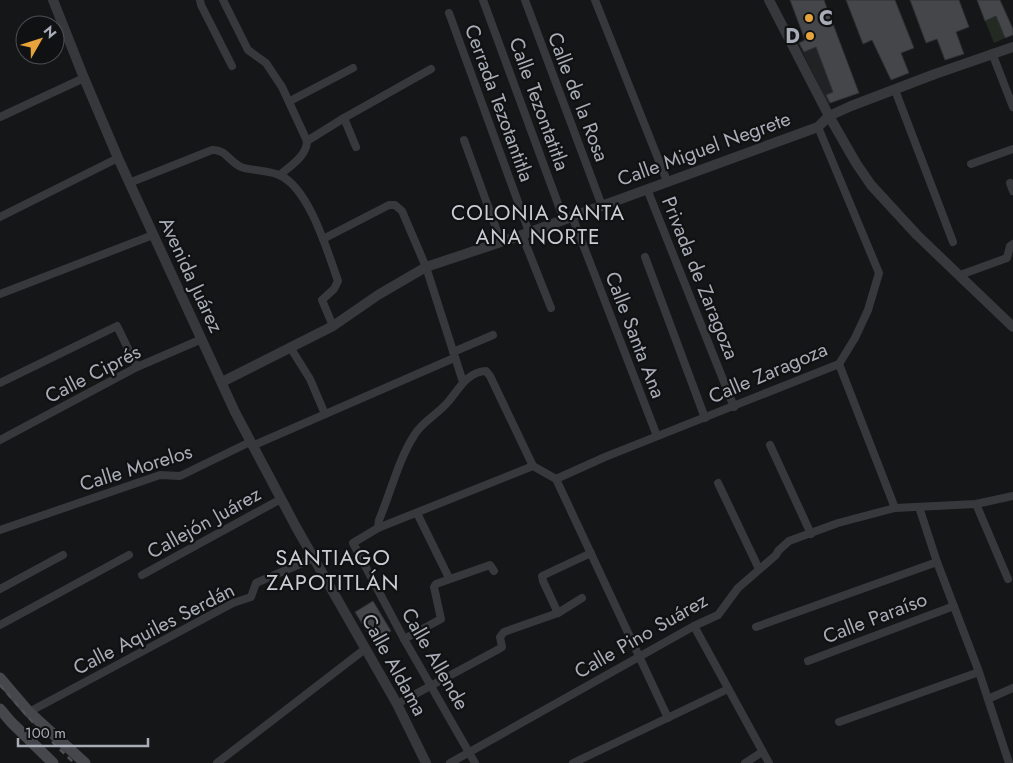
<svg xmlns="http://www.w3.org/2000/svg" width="1013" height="763" viewBox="0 0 1013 763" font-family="Jost,sans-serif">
	<rect width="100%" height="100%" fill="#151617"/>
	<!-- built -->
	<polygon fill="#212224" points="826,32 851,96 828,104 798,43"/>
	<!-- green -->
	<polygon fill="#222a22" points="996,16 1005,38 994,43 985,21"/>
	<!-- building -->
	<g fill="#44464a" stroke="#303033">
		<polygon points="790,0 824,0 859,93 830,103 826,95 833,92 816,47 804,52 799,43 805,40"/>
		<polygon points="846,0 895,0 914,48 901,53 909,73 891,80 872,40 863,44"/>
		<polygon points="910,0 959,0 969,27 956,32 964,54 945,60 937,39 926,43"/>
		<polygon points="977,0 1000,0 1013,29 1013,35 1005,38 996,16 985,21"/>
		<polygon points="373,601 391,631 373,642 355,612"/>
	</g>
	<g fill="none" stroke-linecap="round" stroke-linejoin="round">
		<!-- minor -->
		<g stroke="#37383c" stroke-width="8">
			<polyline points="200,0 201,5 232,66"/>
			<path d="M 223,0 L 248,50 L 266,63 L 282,87 L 307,141 C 307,156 290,166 280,175"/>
			<polyline points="483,0 564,220"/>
			<polyline points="525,0 602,206"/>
			<polyline points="595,0 667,181"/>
			<polyline points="449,13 529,232"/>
			<polyline points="992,53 1013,107"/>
			<polyline points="895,90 953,242"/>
			<polyline points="290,101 353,68"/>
			<polyline points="0,117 84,78"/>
			<polyline points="344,118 356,147"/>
			<polyline points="464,140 501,242"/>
			<polyline points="307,141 344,118 431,69"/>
			<polyline points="971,164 1013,149"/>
			<path d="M 129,183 L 212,150 C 226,149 229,162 241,167 C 253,171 267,170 279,175 C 309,187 328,253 338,281 L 334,289 L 322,300 L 333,326"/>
			<polyline points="1010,183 1013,191"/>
			<polyline points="647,189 734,407"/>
			<polyline points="572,216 657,436"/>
			<polyline points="0,217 118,158"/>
			<polyline points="522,235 551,308"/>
			<polyline points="323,239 389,205 395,205 402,211 426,267 463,382"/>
			<polyline points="645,257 705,418"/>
			<polyline points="960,275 1007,258 1010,246 1013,244"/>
			<polyline points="0,294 153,235"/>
			<polyline points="290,347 310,379 325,414"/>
			<polyline points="453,352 493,335"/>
			<polyline points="839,364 895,508"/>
			<polyline points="0,383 117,326 137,367"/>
			<polyline points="0,440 137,367 202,339"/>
			<polyline points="770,445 811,534"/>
			<polyline points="252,446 454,358"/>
			<polyline points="556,479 605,457 839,364 855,338 868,310 879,273 818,127"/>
			<polyline points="718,483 759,569"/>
			<polyline points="976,504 1008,579"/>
			<polyline points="919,507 937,562 979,672 1009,763"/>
			<polyline points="417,513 449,578"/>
			<path d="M 378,528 L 379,520 C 391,492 398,460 415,434 C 423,421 438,414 448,402 C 459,389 467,372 486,371 L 490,376 L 533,466 L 556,479 L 668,718"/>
			<polyline points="0,530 160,475 180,476 250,442"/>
			<polyline points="142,575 281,499"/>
			<polyline points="0,589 63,555"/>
			<polyline points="558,613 582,598"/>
			<polyline points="0,625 129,555"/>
			<polyline points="694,626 769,763"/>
			<polyline points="756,627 937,562"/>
			<polyline points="404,639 441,619 434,587 436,584 490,565 494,571"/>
			<polyline points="808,661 954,606"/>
			<polyline points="988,699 1013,688"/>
			<polyline points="397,704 499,649 502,647 500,637 504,632 558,613 543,581 542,576 591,553"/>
			<polyline points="29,712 233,603 251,597 256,583 314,558"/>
			<polyline points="839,722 979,672"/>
			<polyline points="217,763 365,649"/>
			<polyline points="450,763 694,626 718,615 738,588 776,555 778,551 789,541 838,523 895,508 976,504 1013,496"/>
			<polyline points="475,763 404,639 353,543 378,528 533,466"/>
			<polyline points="573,763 728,689"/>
			<polyline points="745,763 762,752"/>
		</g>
		<!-- tertiary -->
		<g stroke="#37383c" stroke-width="10">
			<polyline points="53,0 84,78 118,158 235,412 296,527 397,704 426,763"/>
			<polyline points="769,0 829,116 856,163 871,185 917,235 1013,327"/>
			<polyline points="222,382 333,326 378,295 426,267 522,235 818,127 829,116 851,106 935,74 1013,47"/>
		</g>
		<!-- secondary -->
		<g stroke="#45474c" stroke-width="11">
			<polyline points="0,678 29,712 85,763"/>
			<polyline points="0,709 11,722 53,763"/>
		</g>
		<!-- rail -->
		<polyline stroke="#4e5055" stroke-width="2.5" stroke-dasharray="6 5" stroke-linecap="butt" points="0,685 37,727 74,763"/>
	</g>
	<!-- markers -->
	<g fill="#e8a43c" stroke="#101112" stroke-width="2">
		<circle cx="809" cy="18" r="5"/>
		<circle cx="810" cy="36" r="5"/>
	</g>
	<g text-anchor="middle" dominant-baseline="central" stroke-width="4.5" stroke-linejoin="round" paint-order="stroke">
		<!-- poi labels -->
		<g font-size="20" font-weight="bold" fill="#a8adb7" stroke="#101112" text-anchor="start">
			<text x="819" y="18">C</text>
			<text x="800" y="36" text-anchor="end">D</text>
		</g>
		<!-- street labels -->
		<g font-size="20" fill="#a8adb7" stroke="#101112">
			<text transform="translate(578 97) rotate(69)">Calle de la Rosa</text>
			<text transform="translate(499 103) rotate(70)">Cerrada Tezotantitla</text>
			<text transform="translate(539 104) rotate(70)">Calle Tezontatitla</text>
			<text transform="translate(704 149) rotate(-20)">Calle Miguel Negrete</text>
			<text transform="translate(191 275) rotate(65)">Avenida Juárez</text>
			<text transform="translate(700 278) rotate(68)">Privada de Zaragoza</text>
			<text transform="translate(635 335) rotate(69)">Calle Santa Ana</text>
			<text transform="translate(768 373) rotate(-23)">Calle Zaragoza</text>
			<text transform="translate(93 374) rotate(-27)">Calle Ciprés</text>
			<text transform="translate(136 468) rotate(-17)">Calle Morelos</text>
			<text transform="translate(204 523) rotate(-29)">Callejón Juárez</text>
			<text transform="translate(875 618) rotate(-21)">Calle Paraíso</text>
			<text transform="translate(154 629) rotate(-27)">Calle Aquiles Serdán</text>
			<text transform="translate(641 636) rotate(-30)">Calle Pino Suárez</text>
			<text transform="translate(435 659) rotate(60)">Calle Allende</text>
			<text transform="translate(394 665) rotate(61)">Calle Aldama</text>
		</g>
		<!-- neighbourhood labels -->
		<g font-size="21" letter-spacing="1" fill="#c9ccd3" stroke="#101112">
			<text x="538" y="213">COLONIA SANTA<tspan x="538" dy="24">ANA NORTE</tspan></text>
		</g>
		<!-- quarter labels -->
		<g font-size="22" letter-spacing="1" fill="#c9ccd3" stroke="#101112">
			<text x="333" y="557">SANTIAGO<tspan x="333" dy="25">ZAPOTITLÁN</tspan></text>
		</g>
	</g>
	<!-- north arrow -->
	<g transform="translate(40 40) rotate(51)"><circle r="24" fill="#101112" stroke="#4d4f54"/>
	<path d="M0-4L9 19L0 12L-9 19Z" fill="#e8a43c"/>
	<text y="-8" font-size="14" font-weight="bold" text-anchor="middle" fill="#a8adb7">N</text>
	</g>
	<!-- scale -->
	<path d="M18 738v8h130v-8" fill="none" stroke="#a8adb7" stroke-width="2.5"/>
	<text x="25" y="738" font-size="15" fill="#a8adb7" stroke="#101112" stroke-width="4" paint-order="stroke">100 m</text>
</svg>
